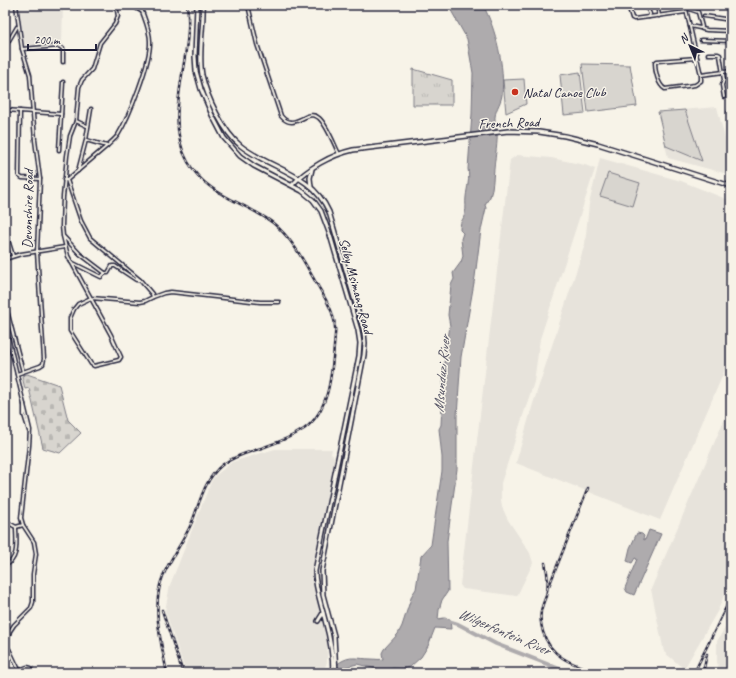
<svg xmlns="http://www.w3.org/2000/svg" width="736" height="678" viewBox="0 0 736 678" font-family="Caveat,sans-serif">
	<defs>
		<pattern id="grass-tufts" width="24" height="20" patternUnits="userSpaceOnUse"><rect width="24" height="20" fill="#d8d5cf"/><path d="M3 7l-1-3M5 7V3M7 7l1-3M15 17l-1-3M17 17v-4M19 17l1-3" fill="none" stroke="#b9b7b3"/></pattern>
		<pattern id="cemetery-stones" width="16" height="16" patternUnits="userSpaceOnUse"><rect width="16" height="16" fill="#d8d5cf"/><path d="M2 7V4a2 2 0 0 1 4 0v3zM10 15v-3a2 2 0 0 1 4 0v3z" fill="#b9b7b3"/></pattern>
	</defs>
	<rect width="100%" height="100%" fill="#f7f3e8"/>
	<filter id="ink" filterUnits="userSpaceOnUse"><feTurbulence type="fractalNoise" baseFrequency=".025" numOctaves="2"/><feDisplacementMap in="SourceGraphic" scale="8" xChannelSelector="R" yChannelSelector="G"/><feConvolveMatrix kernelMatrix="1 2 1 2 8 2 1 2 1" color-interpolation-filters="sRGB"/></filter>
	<g filter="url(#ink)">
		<!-- built -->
		<g fill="#e7e3db">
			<polygon points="17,5 63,5 62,43 25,47"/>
			<polygon points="717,107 731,162 731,175 668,158 658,112"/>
			<polygon points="517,155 551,158 585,165 595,169 540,339 534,382 501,483 501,500 502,507 508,520 530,553 533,563 517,596 463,589 460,585 510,160"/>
			<polygon points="600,158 681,181 731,201 731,356 660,520 516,463 532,407 585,244 589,204"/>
			<polygon points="731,404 731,578 718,610 684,669 664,652 651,589"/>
			<polygon points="275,449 332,449 331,454 335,457 312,572 316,596 328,630 327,662 323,673 186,673 165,611 170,585 211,482 215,476 232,462"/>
			<polygon points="728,623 731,629 731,673 720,673 717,662 717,641"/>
		</g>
		<!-- grass -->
		<polygon fill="url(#grass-tufts)" stroke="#7d7c85" points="413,69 452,80 452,105 413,105"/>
		<!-- cemetery -->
		<polygon fill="url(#cemetery-stones)" stroke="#7d7c85" points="27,374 59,385 68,420 81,433 60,453 43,448 29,388 25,389 22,376"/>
		<!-- pitch -->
		<g fill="#d8d5cf" stroke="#7d7c85">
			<polygon points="582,64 630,65 637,106 588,112"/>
			<polygon points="580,72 585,113 564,115 560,75"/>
			<polygon points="524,79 526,104 506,113 503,80"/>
			<polygon points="685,110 702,161 666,146 658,112"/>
			<polygon points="608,173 640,183 633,206 600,196"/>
		</g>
		<!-- water -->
		<g fill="#aeabad" stroke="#76747f">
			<path d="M 448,5 L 483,5 C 496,29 505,67 502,95 C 501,104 494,110 495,121 C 495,124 497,126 497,129 C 498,143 495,156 494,169 C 493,178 493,189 490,197 C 488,200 486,202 485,205 L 486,208 L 481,230 L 475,277 L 461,357 L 457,416 L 457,469 L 447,541 L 448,591 L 442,600 L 439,610 L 438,619 L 444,618 L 450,619 L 451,629 L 435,628 L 428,646 L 421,657 L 410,667 L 403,669 L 393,668 L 385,671 L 357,664 L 346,667 L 337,673 L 327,673 C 335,666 343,657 355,658 C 360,658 365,659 371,659 C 375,659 379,660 383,659 L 382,653 L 384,649 L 398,634 L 402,626 L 412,595 L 416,589 L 421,556 L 431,545 L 432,538 L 442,471 L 442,457 L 439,429 L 441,425 L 444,364 L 450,326 L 448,315 L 451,285 L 454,279 L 453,273 L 461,262 L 463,256 L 461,239 L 463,233 L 460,230 C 460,219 463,222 465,213 C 467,208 465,203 466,197 C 467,187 470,179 468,169 L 472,114 L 473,73 L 467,39 Z"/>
			<polygon points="649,530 661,534 634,595 627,592 625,588 637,559 635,558 632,563 627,561 630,548 637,533 642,534 644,536 643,539 645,540"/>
		</g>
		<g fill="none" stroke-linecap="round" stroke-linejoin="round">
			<!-- river -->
			<polyline stroke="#aeabad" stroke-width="4" points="445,620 458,624 496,644 570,673"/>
			<defs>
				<g id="street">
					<polyline points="16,5 22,49 30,75 35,140 40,179 37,252 44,359 43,364 40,366 17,374"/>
					<polyline points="131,5 141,11"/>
					<path d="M 248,5 L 257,44 L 281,116 C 295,133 307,107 319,118 C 327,125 334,144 339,154"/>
					<polyline points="628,5 632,18 634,19 686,12"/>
					<polyline points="646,5 650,14 649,17"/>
					<polyline points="657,5 659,16"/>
					<polyline points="685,5 701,75 731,71"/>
					<polyline points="686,8 698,12 702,27 700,28 690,26"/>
					<polyline points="704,16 731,20"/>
					<polyline points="702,29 707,30 731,31"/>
					<polyline points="701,40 731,41"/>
					<polyline points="5,47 17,27"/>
					<polyline points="22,49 59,46 63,49 63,62"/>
					<polyline points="708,54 718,54 720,55 724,80 722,85 724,97"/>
					<path d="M 697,58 L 657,61 L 655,63 C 655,71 658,85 665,89 L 695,85 L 701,81 L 701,75"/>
					<polyline points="6,110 61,114"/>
					<polyline points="731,110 729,112 731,119"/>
					<polyline points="20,111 19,176 22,178 40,179"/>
					<polyline points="76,121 87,126"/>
					<path d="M 107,146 C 111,142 115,139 118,135 C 129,117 151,62 150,41 C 150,29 143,16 140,5"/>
					<polyline points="59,150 63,82"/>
					<polyline points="78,171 86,140 91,109"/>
					<polyline points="64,180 67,180 81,221 90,238 140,280"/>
					<polyline points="67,180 107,146 86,140"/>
					<polyline points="5,230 13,256"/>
					<polyline points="63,236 80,254 105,273 108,273 112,266 115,266 136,280 140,280 152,294 153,297 145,301 140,302 91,298 78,304 74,309 70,318 70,331 91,364 94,366 119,360 121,357 111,335 68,256 63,236 62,226 63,197 67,156 70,136 76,121 79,87 82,80 92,69 100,43 115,24 118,16 116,5"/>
					<polyline points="5,259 21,254 65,247"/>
					<polyline points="71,262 101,277 105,273"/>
					<polyline points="153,297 164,293 171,292 260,302 279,302"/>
					<polyline points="5,303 23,372"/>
					<polyline points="5,324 30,430 29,446 21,518 23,525 34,542 36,554 33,574 33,602 31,608 14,625 10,631 8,638 8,647 19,670 27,667 31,668"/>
					<polyline points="24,404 24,415 29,431"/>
					<polyline points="5,521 16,527 23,525"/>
					<path d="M 5,566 C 20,558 16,541 16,527"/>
				</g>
				<g id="secondary">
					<path d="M 197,5 L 195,56 L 196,71 L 201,89 L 212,115 L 224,138 L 240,156 L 254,166 L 302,191 L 313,200 L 321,211 L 330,235 L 358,330 L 360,343 L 359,356 L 315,571 C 315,588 321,603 325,620 C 330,638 333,655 333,673"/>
					<path d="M 203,5 C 204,28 198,52 202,75 C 207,97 223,132 241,146 C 272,170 312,173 329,212 L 364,332 L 365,343 L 364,355 L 322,571 L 323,595 L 334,636 L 336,673"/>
					<path d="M 292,185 C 308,168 331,155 353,150 L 508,131 L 539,132 L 565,136 L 598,144 L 731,186"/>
					<polyline points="311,187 310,178 312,169"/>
					<polyline points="318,621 323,613"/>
				</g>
			</defs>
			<!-- street casing -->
			<use href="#street" stroke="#22223b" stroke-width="5"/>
			<!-- secondary casing -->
			<use href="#secondary" stroke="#22223b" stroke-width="6"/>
			<!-- street -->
			<use href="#street" stroke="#f7f3e8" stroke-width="2"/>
			<!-- secondary -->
			<use href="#secondary" stroke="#f7f3e8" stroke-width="3"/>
			<defs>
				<g id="rail">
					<path d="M 545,563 C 548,574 549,585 546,596 C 544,601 542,606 541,611 C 540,617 541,625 543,632 C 551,659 576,665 599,673"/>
					<polyline points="549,586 588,488"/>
					<polyline points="162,610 183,673"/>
					<path d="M 167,673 C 161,643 151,605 163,576 C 171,557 184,541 192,522 C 200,502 204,480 222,465 C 235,455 251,452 267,446 C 279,442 293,436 304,429 C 332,409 332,367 335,335 C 337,316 327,302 318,286 C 305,264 294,240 273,223 C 244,201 208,197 188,162 C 161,114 195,56 187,5"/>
					<polyline points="694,673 731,597"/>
					<polyline points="703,673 707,654"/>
				</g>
			</defs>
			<!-- rail casing -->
			<use href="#rail" stroke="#22223b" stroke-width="2.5"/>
			<!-- rail -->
			<use href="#rail" stroke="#f7f3e8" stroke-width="1" stroke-dasharray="3" stroke-linecap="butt"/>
		</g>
	</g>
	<!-- markers -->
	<circle fill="#c8321e" stroke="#f7f3e8" stroke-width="1.5" cx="515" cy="92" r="4"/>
	<g text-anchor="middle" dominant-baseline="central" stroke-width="3" stroke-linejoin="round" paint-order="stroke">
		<!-- poi labels -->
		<g font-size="14" fill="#22223b" stroke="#f7f3e8" text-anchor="start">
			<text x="523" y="92">Natal Canoe Club</text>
		</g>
		<!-- street labels -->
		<g font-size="14" fill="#22223b" stroke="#f7f3e8">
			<text transform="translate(509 123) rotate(-2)">French Road</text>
			<text transform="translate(28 209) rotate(-89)">Devonshire Road</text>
			<text transform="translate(356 286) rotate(75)">Selby Msimang Road</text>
		</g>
		<!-- water labels -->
		<g font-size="15" font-style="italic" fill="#535263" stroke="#f7f3e8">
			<text transform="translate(442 374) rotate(-85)">Msunduzi River</text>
			<text transform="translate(504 632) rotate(23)">Wilgerfontein River</text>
		</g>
	</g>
	<!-- margin -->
	<rect width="736" height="678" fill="none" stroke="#f7f3e8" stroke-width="20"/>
	<rect x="10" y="10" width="716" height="658" fill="none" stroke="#22223b" stroke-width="1.5" filter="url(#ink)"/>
	<!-- north arrow -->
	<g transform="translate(690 46) rotate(317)" stroke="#f7f3e8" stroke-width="3" paint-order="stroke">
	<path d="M0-3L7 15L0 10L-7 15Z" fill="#22223b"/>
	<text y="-6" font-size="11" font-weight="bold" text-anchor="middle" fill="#22223b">N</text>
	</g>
	<!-- scale -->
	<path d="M28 44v6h68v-6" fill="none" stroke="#22223b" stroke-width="2"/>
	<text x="34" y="44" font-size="12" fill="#22223b" stroke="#f7f3e8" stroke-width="3" paint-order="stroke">200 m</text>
</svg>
